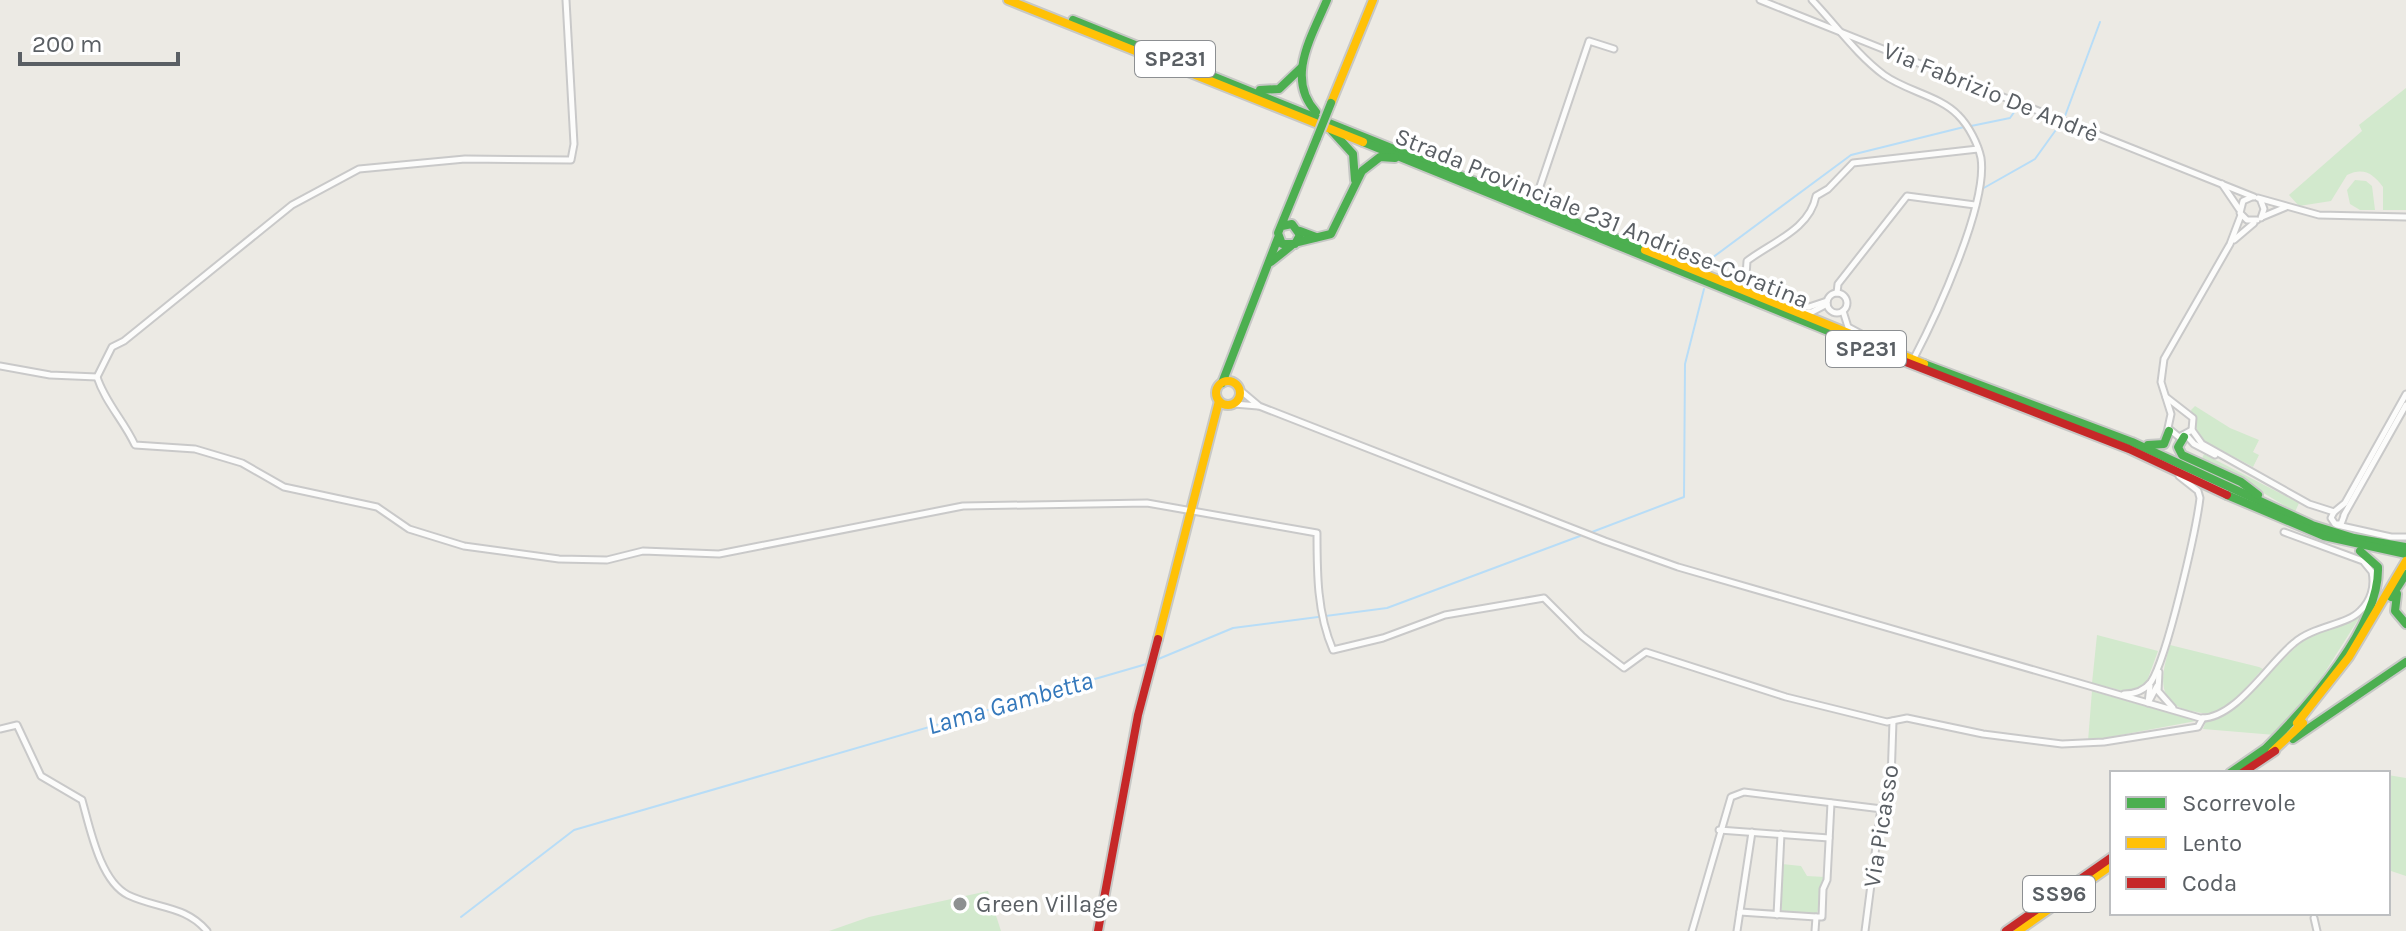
<svg xmlns="http://www.w3.org/2000/svg" width="2406" height="931" viewBox="0 0 2406 931" font-family="Karla,sans-serif">
	<rect width="100%" height="100%" fill="#eceae4"/>
	<!-- green -->
	<g fill="#d2e9cd">
		<path d="M 2406,88 L 2406,210 L 2383,210 L 2383,187 C 2373,173 2363,167 2347,175 L 2331,201 L 2299,206 L 2289,195 L 2362,131 L 2359,125 Z"/>
		<polygon points="2355,180 2366,181 2372,186 2375,210 2360,210 2350,204 2347,190"/>
		<polygon points="2195,406 2230,428 2259,440 2253,452 2259,455 2253,467 2200,439 2191,410"/>
		<polygon points="2204,454 2299,503 2295,512 2242,480 2201,461"/>
		<path d="M 2363,612 L 2313,691 L 2275,735 L 2203,729 L 2206,721 L 2228,714 L 2304,639 C 2322,627 2347,626 2363,612 Z"/>
		<polygon points="2097,635 2158,651 2146,684 2127,692 2092,683"/>
		<path d="M 2170,645 L 2259,667 L 2263,669 C 2250,682 2237,700 2222,710 C 2213,716 2202,713 2191,711 C 2154,703 2162,673 2170,645 Z"/>
		<polygon points="2092,691 2196,721 2088,741"/>
		<polygon points="2388,775 2406,778 2406,876 2388,870"/>
		<polygon points="1782,864 1801,866 1807,876 1825,877 1817,914 1782,911"/>
		<polygon points="988,891 1001,931 829,931 869,917"/>
	</g>
	<g fill="none" stroke-linecap="round" stroke-linejoin="round">
		<!-- stream -->
		<g stroke="#b8ddf7" stroke-width="2">
			<polyline points="2065,116 2100,22"/>
			<polyline points="1971,126 2010,118 2017,108"/>
			<polyline points="1982,189 2035,159 2058,127"/>
			<polyline points="1709,271 1712,258 1851,155 1964,127"/>
			<polyline points="1592,532 1684,497 1685,364 1704,289"/>
			<polyline points="1156,660 1233,628 1387,608 1580,536"/>
			<polyline points="461,917 574,830 1150,663"/>
		</g>
		<defs>
			<g id="street">
				<polyline points="1760,0 2254,197"/>
				<path d="M 1812,0 C 1836,25 1856,54 1884,75 C 1906,91 1940,96 1958,115 C 1969,126 1978,144 1981,158 C 1988,205 1935,318 1913,360"/>
				<polyline points="2222,184 2239,209"/>
				<polyline points="2252,197 2243,201 2240,213 2247,220 2257,220"/>
				<polyline points="2258,198 2319,215 2406,217"/>
				<polyline points="1534,204 1589,41 1614,49"/>
				<polyline points="2262,217 2286,207"/>
				<polyline points="2261,218 2264,209 2261,201"/>
				<polyline points="2234,240 2254,223"/>
				<circle cx="1837" cy="303" r="10"/>
				<polyline points="1837,293 1838,284 1907,196 1975,205"/>
				<path d="M 1827,301 L 1809,307 L 1796,305 L 1758,287 L 1746,276 L 1747,261 C 1772,242 1810,229 1816,196 L 1828,189 L 1853,163 L 1978,149"/>
				<polyline points="1843,311 1848,327 1880,344"/>
				<polyline points="1803,312 1812,312 1827,304"/>
				<polyline points="0,366 50,375 97,377 112,347 124,341 292,205 359,169 465,159 571,160 574,144 566,0"/>
				<path d="M 97,377 C 105,402 124,421 135,445 L 195,449 L 242,463 L 284,487 L 377,507 L 409,529 L 464,546 L 559,559 L 607,560 L 643,551 L 719,554 L 963,506 L 1147,503 L 1317,533 C 1317,573 1317,613 1333,650 L 1383,638 L 1445,615 L 1544,598 L 1582,636 L 1624,668 L 1646,652 L 1786,697 L 1887,722 L 1907,718 L 1983,734 L 2062,744 L 2104,742 L 2198,727 L 2203,718"/>
				<path d="M 1240,390 L 1259,406 L 1605,541 L 1678,567 L 2200,718 C 2235,720 2268,664 2294,643 C 2313,626 2347,625 2360,611 C 2371,601 2375,586 2372,572 L 2363,561 L 2284,532"/>
				<polyline points="2166,397 2193,418 2192,430 2202,444 2309,504 2334,512"/>
				<polyline points="1234,404 1258,406"/>
				<polyline points="2192,430 2179,437 2168,428 2171,414 2161,382 2164,359 2230,244 2241,215"/>
				<polyline points="2187,436 2194,444 2215,455"/>
				<polyline points="2334,512 2345,503 2406,394"/>
				<polyline points="2334,512 2331,518 2335,524 2341,524 2344,516"/>
				<polyline points="2344,515 2406,405"/>
				<polyline points="2337,525 2391,537 2406,537"/>
				<polyline points="2159,672 2158,691 2173,708"/>
				<polyline points="2150,686 2148,703 2157,686"/>
				<path d="M 2124,694 C 2134,694 2144,691 2151,682 C 2167,658 2196,531 2200,498 L 2198,491 L 2179,476"/>
				<path d="M 0,729 L 17,725 L 41,776 L 82,800 C 90,828 100,881 128,895 C 157,909 185,905 207,931"/>
				<polyline points="1719,830 1829,838"/>
				<polyline points="1740,912 1816,917"/>
				<polyline points="1777,915 1781,834"/>
				<polyline points="2314,918 2317,931"/>
				<polyline points="1692,931 1731,797 1744,792 1882,809"/>
				<polyline points="1737,931 1752,832"/>
				<polyline points="1815,931 1816,917 1822,917 1823,889 1827,880 1831,803"/>
				<polyline points="1865,931 1880,815 1891,780 1893,721"/>
			</g>
			<g id="fast">
				<polyline points="1073,20 1645,250"/>
				<polyline points="1260,90 1279,89 1301,68"/>
				<path d="M 1316,112 C 1285,78 1312,36 1327,0"/>
				<polyline points="1332,131 1353,154 1355,180"/>
				<polyline points="1363,142 1875,350"/>
				<polyline points="1282,226 1292,224 1300,235 1295,244 1282,244 1278,233 1317,138"/>
				<polyline points="1300,231 1316,237"/>
				<polyline points="1298,242 1331,234 1362,171 1380,157 1395,158"/>
				<polyline points="1271,262 1291,246"/>
				<polyline points="1924,364 2132,442 2312,525 2354,538 2406,547"/>
				<polyline points="1222,383 1278,238"/>
				<polyline points="2184,437 2178,447 2182,455 2241,482 2258,495"/>
				<polyline points="2148,445 2164,444 2169,431"/>
				<polyline points="2227,495 2324,536 2406,554"/>
				<polyline points="2397,594 2395,611 2406,624"/>
				<polyline points="2391,597 2406,574"/>
				<polyline points="2293,739 2406,662"/>
				<path d="M 2267,747 C 2308,706 2380,627 2378,567 L 2360,551"/>
				<polyline points="2230,773 2272,744"/>
			</g>
			<g id="slow">
				<polyline points="1008,0 1363,142"/>
				<polyline points="1331,103 1373,0"/>
				<polyline points="1645,250 1924,364"/>
				<circle cx="1228" cy="393" r="12"/>
				<polyline points="1158,639 1219,401"/>
				<polyline points="2297,723 2349,657 2406,561"/>
				<polyline points="2272,752 2303,723"/>
				<polyline points="2018,931 2112,865"/>
			</g>
			<g id="jam">
				<polyline points="1875,350 2129,449 2227,495"/>
				<polyline points="2242,773 2275,751"/>
				<polyline points="1098,931 1138,715 1158,639"/>
				<polyline points="2006,931 2112,857"/>
			</g>
		</defs>
		<!-- street casing -->
		<use href="#street" stroke="#c9c9c9" stroke-width="9"/>
		<!-- fast casing -->
		<use href="#fast" stroke="#c7c8c6" stroke-width="12"/>
		<!-- slow casing -->
		<use href="#slow" stroke="#c7c8c6" stroke-width="12"/>
		<!-- jam casing -->
		<use href="#jam" stroke="#c7c8c6" stroke-width="12"/>
		<!-- street -->
		<use href="#street" stroke="#fcfcfb" stroke-width="5"/>
		<!-- fast -->
		<use href="#fast" stroke="#4caf50" stroke-width="8"/>
		<!-- slow -->
		<use href="#slow" stroke="#ffc107" stroke-width="8"/>
		<!-- jam -->
		<use href="#jam" stroke="#c62828" stroke-width="8"/>
		<defs>
			<polyline id="fast-bridge" points="1317,138 1331,103"/>
		</defs>
		<!-- fast-bridge casing -->
		<use href="#fast-bridge" stroke="#c7c8c6" stroke-width="12" stroke-linecap="butt"/>
		<!-- fast-bridge -->
		<use href="#fast-bridge" stroke="#4caf50" stroke-width="8"/>
	</g>
	<!-- markers -->
	<circle fill="#8d9091" stroke="#fff" stroke-width="3" cx="960" cy="904" r="8"/>
	<g text-anchor="middle" dominant-baseline="central" stroke-width="7" stroke-linejoin="round" paint-order="stroke">
		<!-- shield labels -->
		<g fill="#fff" stroke="#8c8f92" stroke-width="2">
			<rect x="1135" y="41" width="80" height="36" rx="6"/>
			<rect x="1826" y="331" width="80" height="36" rx="6"/>
			<rect x="2023" y="876" width="72" height="36" rx="6"/>
		</g>
		<g font-size="22" font-weight="bold" fill="#5a5f64">
			<text x="1175" y="59">SP231</text>
			<text x="1866" y="349">SP231</text>
			<text x="2059" y="894">SS96</text>
		</g>
		<!-- street labels -->
		<g font-size="24" fill="#5a5f64" stroke="#fff">
			<text transform="translate(1991 92) rotate(22)">Via Fabrizio De Andrè</text>
			<text transform="translate(1602 218) rotate(22)">Strada Provinciale 231 Andriese-Coratina</text>
			<text transform="translate(1881 826) rotate(-81)">Via Picasso</text>
		</g>
		<!-- poi labels -->
		<g font-size="24" fill="#5a5f64" stroke="#fff" text-anchor="start">
			<text x="976" y="904">Green Village</text>
		</g>
		<!-- water labels -->
		<g font-size="26" font-style="italic" fill="#3478bb" stroke="#fff">
			<text transform="translate(1010 703) rotate(-16)">Lama Gambetta</text>
		</g>
	</g>
	<!-- legend -->
	<rect x="2110" y="771" width="280" height="144" fill="#ffffff" stroke="#bdbfc1" stroke-width="2"/>
	<rect x="2126" y="797" width="40" height="12" fill="#4caf50" stroke="#bdbfc1" stroke-width="2"/>
	<text x="2182" y="811" font-size="24" fill="#5a5f64">Scorrevole</text>
	<rect x="2126" y="837" width="40" height="12" fill="#ffc107" stroke="#bdbfc1" stroke-width="2"/>
	<text x="2182" y="851" font-size="24" fill="#5a5f64">Lento</text>
	<rect x="2126" y="877" width="40" height="12" fill="#c62828" stroke="#bdbfc1" stroke-width="2"/>
	<text x="2182" y="891" font-size="24" fill="#5a5f64">Coda</text>
	<!-- scale -->
	<path d="M20 52v12h158v-12" fill="none" stroke="#5a5f64" stroke-width="4"/>
	<text x="32" y="52" font-size="24" fill="#5a5f64" stroke="#ffffff" stroke-width="6" paint-order="stroke">200 m</text>
</svg>
